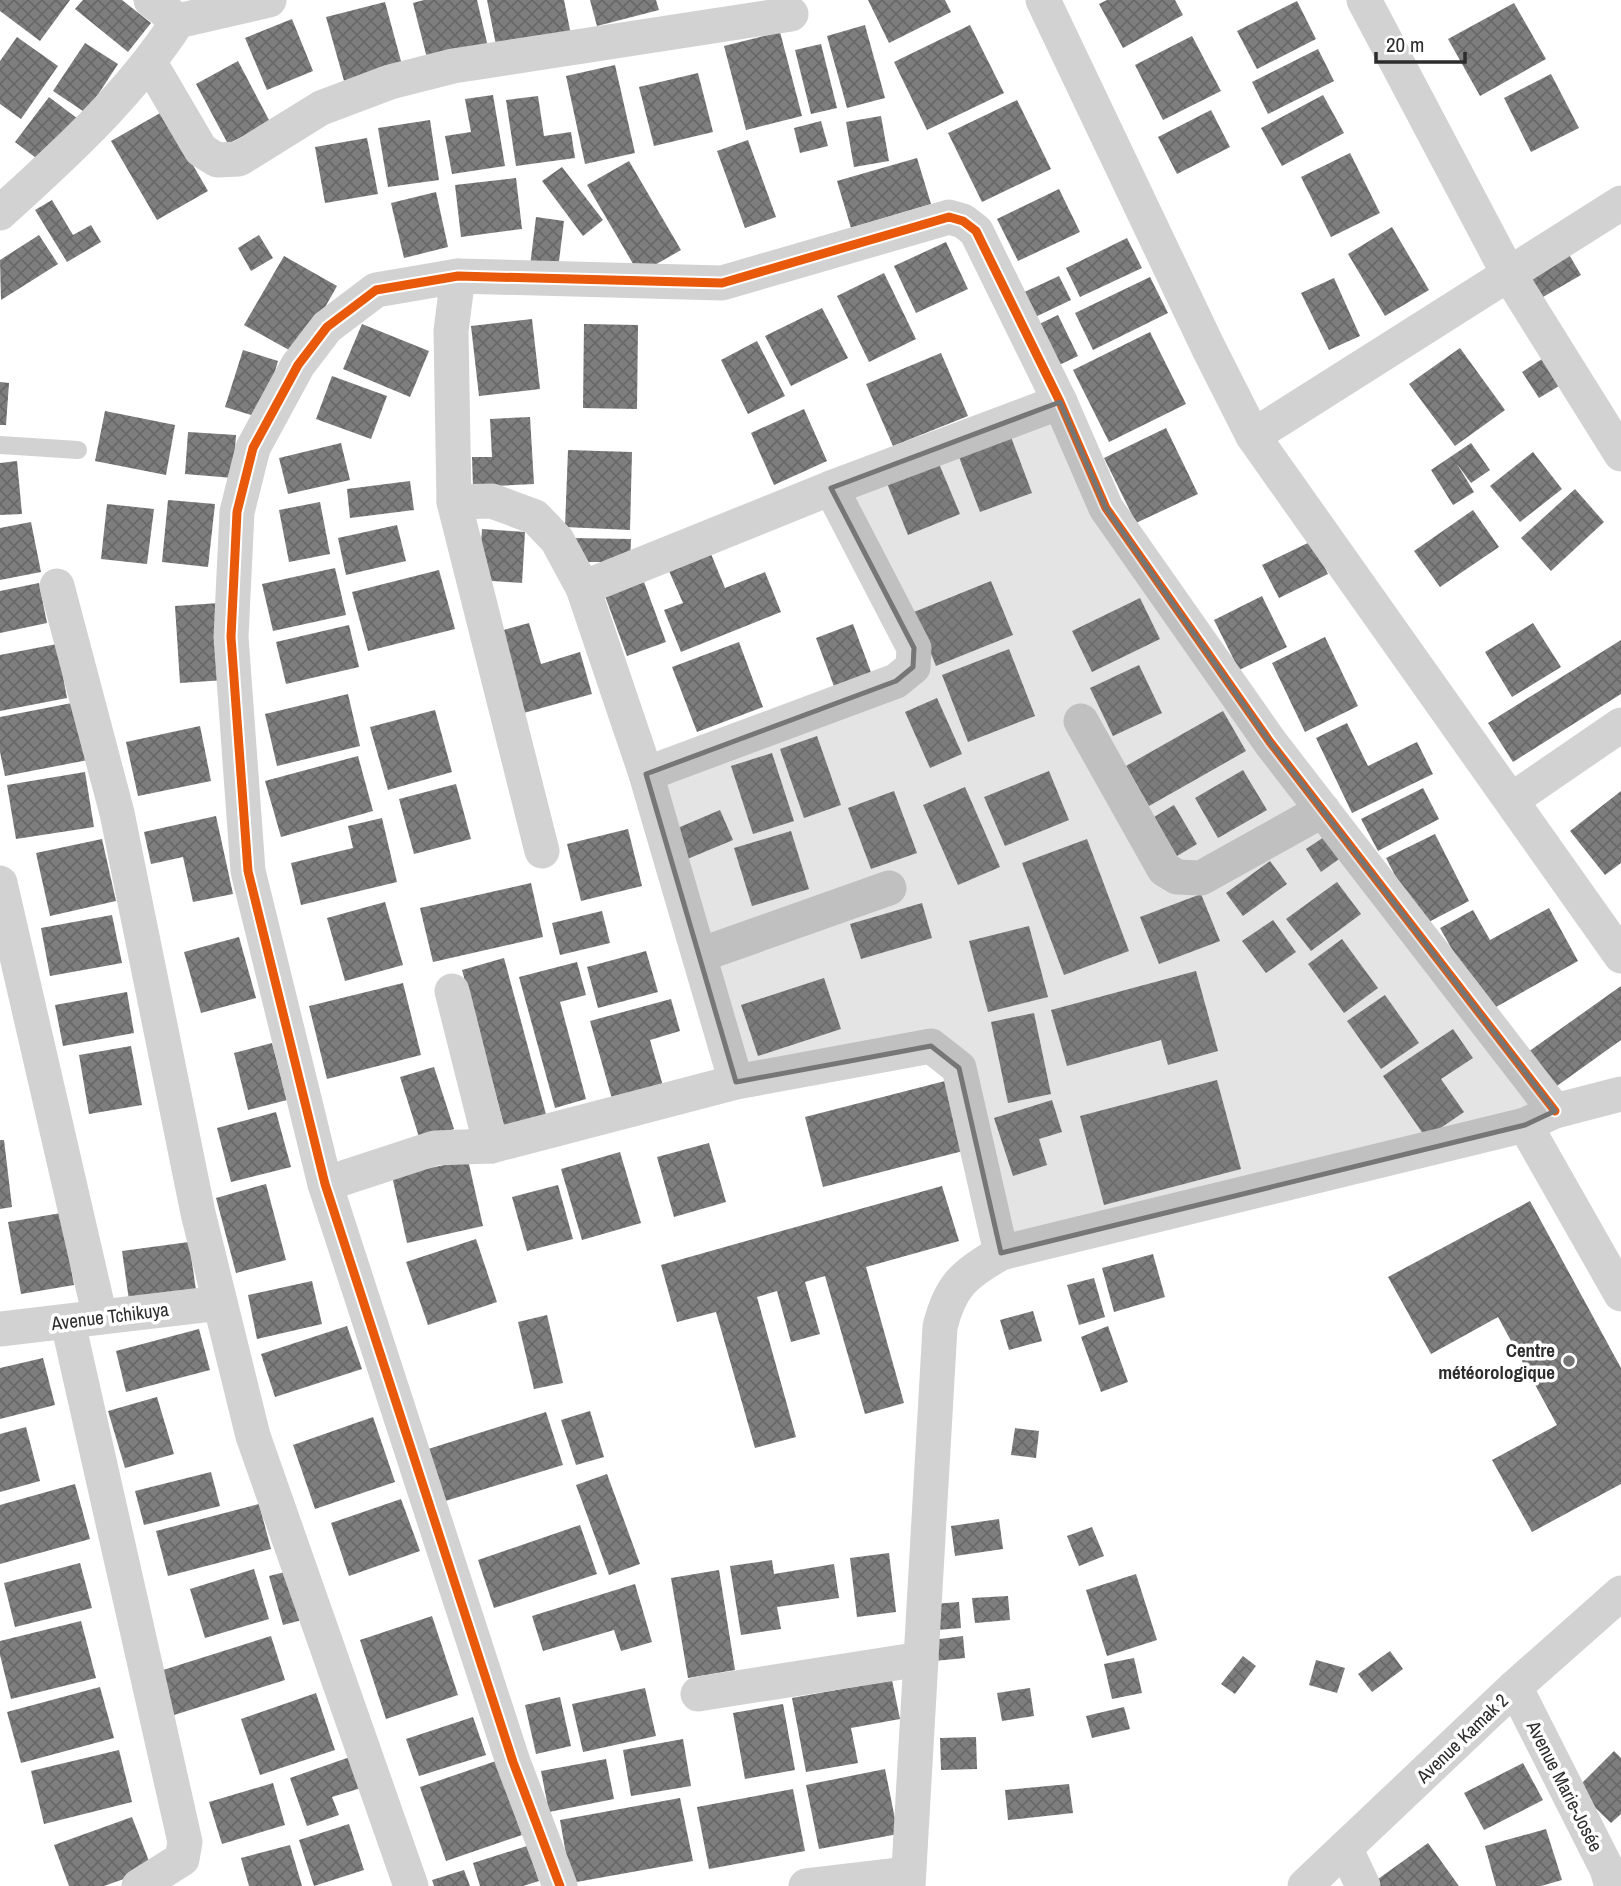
<svg xmlns="http://www.w3.org/2000/svg" width="1621" height="1886" viewBox="0 0 1621 1886" font-family="'Archivo Narrow',sans-serif">
	<defs>
		<pattern id="building-cross-hatch" width="8" height="8" patternUnits="userSpaceOnUse" patternTransform="scale(1.75)"><rect width="8" height="8" fill="#7e7e7e"/><path d="M0 0l8 8M0 8l8-8" fill="none" stroke="#686868"/></pattern>
	</defs>
	<rect width="100%" height="100%" fill="#fff"/>
	<!-- building -->
	<g fill="url(#building-cross-hatch)">
		<polygon points="0,0 70,0 40,41 0,11"/>
		<polygon points="83,0 122,0 151,23 128,52 75,9"/>
		<polygon points="424,0 477,0 488,47 428,62 413,3"/>
		<polygon points="487,0 564,0 571,35 497,50"/>
		<polygon points="590,0 656,0 659,10 597,26"/>
		<polygon points="868,0 945,0 951,12 889,43"/>
		<polygon points="1107,0 1175,0 1183,15 1123,48 1099,4"/>
		<polygon points="1297,1 1316,39 1257,69 1237,31"/>
		<polygon points="385,2 402,65 344,81 326,17"/>
		<polygon points="1514,3 1546,59 1480,96 1448,39"/>
		<polygon points="292,19 313,71 267,90 245,38"/>
		<polygon points="865,25 885,98 847,108 827,36"/>
		<polygon points="970,25 1004,93 927,130 894,62"/>
		<polygon points="780,32 802,116 746,130 724,46"/>
		<polygon points="1192,36 1221,91 1163,120 1135,65"/>
		<polygon points="17,37 58,66 21,119 0,104 0,61"/>
		<polygon points="85,43 118,64 86,113 53,91"/>
		<polygon points="821,44 837,108 811,114 795,50"/>
		<polygon points="1318,49 1334,81 1268,114 1252,82"/>
		<polygon points="238,61 270,122 228,144 196,84"/>
		<polygon points="615,65 635,153 585,164 566,76"/>
		<polygon points="698,73 713,132 654,146 639,87"/>
		<polygon points="1551,74 1579,128 1531,152 1504,98"/>
		<polygon points="493,95 505,166 452,174 445,136 471,132 465,99"/>
		<polygon points="1323,95 1344,133 1282,166 1261,128"/>
		<polygon points="538,96 544,136 571,132 575,158 516,166 506,100"/>
		<polygon points="49,97 78,119 44,164 15,142"/>
		<polygon points="1017,100 1051,169 982,202 948,133"/>
		<polygon points="1211,110 1230,147 1177,174 1158,137"/>
		<polygon points="162,112 208,191 157,220 111,141"/>
		<polygon points="881,116 889,161 854,167 846,122"/>
		<polygon points="430,120 439,180 388,187 378,128"/>
		<polygon points="821,121 828,146 800,153 794,128"/>
		<polygon points="367,138 378,194 325,203 315,147"/>
		<polygon points="748,140 776,217 745,228 717,151"/>
		<polygon points="1350,153 1380,213 1331,237 1301,177"/>
		<polygon points="917,158 931,204 851,228 837,181"/>
		<polygon points="629,161 681,250 639,274 587,185"/>
		<polygon points="562,167 603,220 583,236 542,181"/>
		<polygon points="516,178 522,229 461,237 455,185"/>
		<polygon points="1059,189 1080,232 1018,261 997,219"/>
		<polygon points="436,192 448,247 404,258 391,203"/>
		<polygon points="52,200 73,235 91,225 101,242 67,262 35,210"/>
		<polygon points="536,217 564,221 558,269 530,266"/>
		<polygon points="1392,227 1429,290 1385,316 1348,254"/>
		<polygon points="39,235 58,264 1,300 0,260"/>
		<polygon points="259,235 273,258 251,271 238,248"/>
		<polygon points="1127,238 1142,268 1080,297 1066,268"/>
		<polygon points="946,242 968,289 916,313 894,266"/>
		<polygon points="1567,251 1581,275 1543,297 1529,274"/>
		<polygon points="284,256 337,286 298,355 244,325"/>
		<polygon points="884,273 916,339 869,362 837,296"/>
		<polygon points="1059,276 1071,300 1031,319 1020,294"/>
		<polygon points="1150,277 1168,313 1093,350 1075,313"/>
		<polygon points="1334,278 1360,336 1329,350 1301,293"/>
		<polygon points="822,308 848,358 791,386 765,336"/>
		<polygon points="1058,315 1078,356 1055,367 1035,326"/>
		<polygon points="532,319 540,389 479,396 471,326"/>
		<polygon points="362,324 429,351 410,397 343,369"/>
		<polygon points="584,324 638,325 637,409 583,408"/>
		<polygon points="1150,332 1186,404 1109,442 1073,370"/>
		<polygon points="757,341 785,396 748,414 721,360"/>
		<polygon points="1460,348 1505,410 1455,446 1409,384"/>
		<polygon points="243,350 278,361 261,418 225,407"/>
		<polygon points="941,353 968,416 893,446 866,384"/>
		<polygon points="1542,359 1559,386 1539,398 1522,372"/>
		<polygon points="332,376 387,396 371,439 316,419"/>
		<polygon points="0,382 9,383 6,425 0,425"/>
		<polygon points="804,409 827,461 774,485 751,433"/>
		<polygon points="105,411 175,425 166,475 95,461"/>
		<polygon points="530,417 534,484 473,487 472,457 492,457 490,419"/>
		<polygon points="1166,428 1198,494 1136,523 1104,458"/>
		<polygon points="188,432 236,435 233,478 185,474"/>
		<polygon points="1011,437 1032,493 980,512 959,457"/>
		<polygon points="341,443 350,480 288,494 279,458"/>
		<polygon points="1471,443 1490,470 1471,483 1457,464 1474,492 1453,505 1431,470"/>
		<polygon points="568,450 632,452 630,530 565,527"/>
		<polygon points="1533,452 1562,489 1520,522 1490,486"/>
		<polygon points="937,459 960,514 908,535 886,481"/>
		<polygon points="17,461 22,514 0,515 0,463"/>
		<polygon points="410,481 414,510 350,518 347,489"/>
		<polygon points="1575,489 1604,522 1551,571 1521,538"/>
		<polygon points="168,500 215,504 208,567 162,562"/>
		<polygon points="320,502 330,554 289,562 279,510"/>
		<polygon points="107,504 154,509 147,564 101,559"/>
		<polygon points="1473,510 1499,547 1440,587 1414,551"/>
		<polygon points="31,522 41,572 0,580 0,528"/>
		<polygon points="397,525 406,561 346,575 338,538"/>
		<polygon points="482,529 525,532 522,583 479,580"/>
		<polygon points="572,538 631,539 630,562 572,562"/>
		<polygon points="1312,541 1328,574 1279,598 1262,565"/>
		<polygon points="711,554 725,588 765,572 781,612 681,652 664,610 683,603 669,571"/>
		<polygon points="335,568 346,615 273,631 262,584"/>
		<polygon points="439,570 455,629 368,651 352,592"/>
		<polygon points="991,581 1013,635 936,666 914,612"/>
		<polygon points="644,582 666,642 627,656 605,596"/>
		<polygon points="39,583 47,623 0,633 0,591"/>
		<polygon points="1262,596 1287,647 1239,670 1214,620"/>
		<polygon points="1140,598 1160,639 1092,672 1072,631"/>
		<polygon points="219,603 225,680 180,683 175,606"/>
		<polygon points="529,623 541,664 580,652 592,694 520,714 496,632"/>
		<polygon points="1533,623 1561,667 1512,697 1485,652"/>
		<polygon points="853,624 872,675 835,689 816,638"/>
		<polygon points="349,625 359,667 286,684 276,642"/>
		<polygon points="1325,637 1358,706 1305,732 1272,663"/>
		<polygon points="1621,640 1621,694 1513,762 1488,723"/>
		<polygon points="739,642 763,707 697,732 672,667"/>
		<polygon points="57,644 67,698 0,711 0,655"/>
		<polygon points="1009,649 1035,716 968,742 942,675"/>
		<polygon points="1139,665 1162,713 1113,736 1090,688"/>
		<polygon points="348,694 360,746 277,766 265,714"/>
		<polygon points="937,698 962,754 930,768 905,712"/>
		<polygon points="77,702 88,760 5,776 0,752 0,717"/>
		<polygon points="435,710 452,772 388,790 370,727"/>
		<polygon points="1223,711 1246,751 1149,806 1126,766"/>
		<polygon points="1347,723 1368,766 1417,742 1433,774 1352,813 1316,738"/>
		<polygon points="200,726 211,781 138,796 126,742"/>
		<polygon points="817,736 841,805 804,818 780,749"/>
		<polygon points="772,753 794,821 753,834 731,766"/>
		<polygon points="358,756 373,811 281,837 265,781"/>
		<polygon points="1243,770 1267,810 1218,838 1195,798"/>
		<polygon points="1049,771 1069,820 1005,846 984,797"/>
		<polygon points="85,772 94,827 16,839 7,785"/>
		<polygon points="456,784 471,839 414,854 399,799"/>
		<polygon points="965,787 1000,867 958,885 923,805"/>
		<polygon points="1423,788 1439,819 1378,851 1361,819"/>
		<polygon points="894,791 917,853 871,869 848,808"/>
		<polygon points="1621,791 1621,863 1605,875 1570,831"/>
		<polygon points="1174,805 1197,844 1177,856 1154,817"/>
		<polygon points="720,810 733,840 685,860 673,830"/>
		<polygon points="216,816 233,894 193,902 183,857 151,864 144,832"/>
		<polygon points="382,818 397,882 301,905 291,863 353,848 348,826"/>
		<polygon points="628,829 642,886 581,901 567,844"/>
		<polygon points="791,831 809,889 752,906 734,848"/>
		<polygon points="1435,834 1469,901 1421,926 1386,858"/>
		<polygon points="1324,837 1339,859 1321,872 1306,849"/>
		<polygon points="102,839 116,901 50,916 36,853"/>
		<polygon points="1087,839 1129,951 1064,975 1022,863"/>
		<polygon points="1270,861 1287,884 1243,916 1226,893"/>
		<polygon points="1337,882 1361,914 1311,951 1286,919"/>
		<polygon points="531,883 543,937 433,962 420,908"/>
		<polygon points="1201,894 1220,941 1159,964 1140,917"/>
		<polygon points="385,902 403,965 345,981 327,918"/>
		<polygon points="922,903 932,938 861,959 850,924"/>
		<polygon points="1549,908 1578,961 1487,1012 1440,928 1473,910 1490,940"/>
		<polygon points="602,911 610,943 560,955 552,923"/>
		<polygon points="112,915 122,963 50,976 41,928"/>
		<polygon points="1273,920 1296,952 1266,973 1242,941"/>
		<polygon points="1029,926 1048,997 988,1012 969,941"/>
		<polygon points="239,937 256,998 201,1013 184,952"/>
		<polygon points="1342,939 1378,988 1344,1013 1308,964"/>
		<polygon points="646,951 658,992 598,1008 587,967"/>
		<polygon points="504,958 547,1118 505,1129 462,970"/>
		<polygon points="577,962 586,995 560,1002 586,1099 555,1108 519,977"/>
		<polygon points="1196,971 1218,1051 1168,1065 1161,1040 1067,1066 1051,1010"/>
		<polygon points="824,978 841,1029 758,1056 741,1005"/>
		<polygon points="403,983 421,1055 327,1079 309,1006"/>
		<polygon points="1621,986 1621,1040 1554,1088 1528,1052"/>
		<polygon points="127,992 134,1033 63,1046 55,1005"/>
		<polygon points="1385,995 1419,1043 1381,1069 1347,1021"/>
		<polygon points="671,999 680,1031 650,1040 663,1086 612,1099 590,1021"/>
		<polygon points="1034,1013 1051,1094 1008,1103 991,1022"/>
		<polygon points="1453,1029 1473,1058 1441,1079 1464,1112 1426,1138 1383,1076"/>
		<polygon points="272,1043 287,1100 248,1110 234,1053"/>
		<polygon points="131,1046 142,1105 89,1114 79,1055"/>
		<polygon points="434,1067 454,1129 420,1140 400,1077"/>
		<polygon points="1217,1080 1241,1169 1104,1205 1080,1116"/>
		<polygon points="945,1081 963,1151 823,1187 805,1117"/>
		<polygon points="1052,1100 1062,1132 1039,1139 1047,1165 1013,1176 994,1118"/>
		<polygon points="276,1112 291,1167 231,1182 217,1128"/>
		<polygon points="0,1140 4,1140 12,1207 0,1209"/>
		<polygon points="709,1143 726,1202 674,1217 657,1157"/>
		<polygon points="620,1152 641,1223 582,1240 561,1169"/>
		<polygon points="468,1160 483,1226 407,1243 392,1176"/>
		<polygon points="266,1184 286,1260 236,1273 216,1198"/>
		<polygon points="558,1185 573,1239 527,1251 512,1197"/>
		<polygon points="942,1186 959,1241 866,1267 904,1403 865,1414 825,1276 805,1282 820,1334 791,1342 777,1291 757,1297 796,1437 755,1448 716,1312 677,1322 661,1265"/>
		<polygon points="1530,1201 1621,1368 1621,1484 1532,1532 1492,1460 1557,1425 1498,1317 1431,1354 1388,1277"/>
		<polygon points="61,1213 74,1285 21,1294 8,1222"/>
		<polygon points="476,1239 497,1302 428,1325 406,1262"/>
		<polygon points="189,1242 196,1290 129,1300 122,1251"/>
		<polygon points="1153,1254 1165,1297 1114,1312 1102,1268"/>
		<polygon points="1094,1278 1105,1317 1079,1325 1067,1285"/>
		<polygon points="312,1281 322,1324 257,1339 248,1295"/>
		<polygon points="1033,1311 1042,1341 1009,1350 1000,1320"/>
		<polygon points="547,1315 563,1383 534,1389 518,1322"/>
		<polygon points="347,1326 362,1369 275,1397 261,1354"/>
		<polygon points="1108,1326 1128,1382 1101,1392 1081,1337"/>
		<polygon points="199,1329 210,1370 126,1392 116,1351"/>
		<polygon points="43,1358 55,1405 0,1419 0,1368"/>
		<polygon points="157,1397 174,1454 125,1468 108,1411"/>
		<polygon points="590,1411 604,1457 576,1465 561,1420"/>
		<polygon points="546,1412 563,1465 442,1502 425,1450"/>
		<polygon points="373,1417 395,1482 315,1509 293,1445"/>
		<polygon points="26,1427 40,1481 0,1492 0,1434"/>
		<polygon points="1015,1428 1039,1431 1036,1458 1011,1455"/>
		<polygon points="211,1472 220,1506 144,1525 135,1491"/>
		<polygon points="607,1474 640,1564 609,1575 576,1485"/>
		<polygon points="75,1484 90,1539 0,1564 0,1505"/>
		<polygon points="401,1499 420,1551 349,1576 331,1523"/>
		<polygon points="259,1504 271,1549 168,1576 156,1531"/>
		<polygon points="999,1519 1003,1549 955,1556 951,1526"/>
		<polygon points="580,1525 597,1574 494,1608 478,1560"/>
		<polygon points="1092,1527 1104,1556 1079,1566 1067,1536"/>
		<polygon points="889,1553 896,1612 857,1617 850,1558"/>
		<polygon points="772,1560 774,1574 834,1564 839,1598 777,1607 781,1629 741,1635 730,1566"/>
		<polygon points="80,1563 92,1608 15,1627 4,1583"/>
		<polygon points="254,1569 269,1619 205,1638 190,1589"/>
		<polygon points="719,1570 735,1670 688,1678 671,1578"/>
		<polygon points="289,1571 302,1620 283,1625 269,1576"/>
		<polygon points="1136,1574 1157,1640 1107,1656 1086,1590"/>
		<polygon points="635,1584 652,1642 621,1651 614,1630 543,1651 532,1616"/>
		<polygon points="1008,1596 1010,1620 975,1623 972,1598"/>
		<polygon points="959,1602 961,1628 937,1630 934,1604"/>
		<polygon points="432,1616 458,1695 386,1719 360,1640"/>
		<polygon points="81,1621 96,1678 11,1699 0,1655 0,1641"/>
		<polygon points="271,1636 285,1680 174,1715 160,1671"/>
		<polygon points="963,1636 965,1658 934,1661 932,1640"/>
		<polygon points="1390,1651 1403,1669 1372,1692 1358,1674"/>
		<polygon points="1243,1656 1256,1666 1235,1694 1221,1684"/>
		<polygon points="1134,1658 1142,1693 1112,1699 1104,1664"/>
		<polygon points="1316,1660 1345,1668 1337,1693 1309,1685"/>
		<polygon points="892,1680 900,1719 851,1728 858,1763 806,1772 792,1698"/>
		<polygon points="100,1687 114,1738 21,1763 7,1712"/>
		<polygon points="645,1688 656,1736 583,1752 572,1704"/>
		<polygon points="1030,1688 1034,1716 1002,1721 997,1693"/>
		<polygon points="316,1693 335,1750 260,1775 241,1719"/>
		<polygon points="560,1697 571,1746 536,1754 525,1705"/>
		<polygon points="783,1704 795,1770 745,1779 733,1713"/>
		<polygon points="1124,1707 1130,1729 1092,1738 1086,1716"/>
		<polygon points="473,1717 486,1755 419,1776 406,1739"/>
		<polygon points="976,1737 977,1769 941,1770 940,1738"/>
		<polygon points="683,1739 691,1786 631,1796 623,1750"/>
		<polygon points="119,1750 132,1802 44,1824 31,1771"/>
		<polygon points="1614,1751 1621,1758 1621,1814 1611,1823 1576,1789"/>
		<polygon points="350,1757 361,1788 332,1797 339,1815 307,1826 290,1778"/>
		<polygon points="606,1759 614,1799 549,1812 541,1771"/>
		<polygon points="496,1761 522,1835 446,1861 420,1787"/>
		<polygon points="1523,1763 1543,1800 1484,1830 1464,1793"/>
		<polygon points="885,1769 898,1834 819,1849 806,1785"/>
		<polygon points="273,1783 285,1825 222,1844 209,1802"/>
		<polygon points="1069,1784 1073,1813 1008,1820 1005,1790"/>
		<polygon points="793,1789 805,1851 709,1869 697,1807"/>
		<polygon points="680,1798 693,1861 571,1883 560,1820"/>
		<polygon points="132,1817 152,1869 104,1886 69,1886 54,1845"/>
		<polygon points="349,1824 364,1870 314,1886 299,1840"/>
		<polygon points="1546,1829 1562,1880 1541,1886 1496,1886 1485,1846"/>
		<polygon points="1428,1843 1459,1886 1377,1886 1374,1882"/>
		<polygon points="290,1845 302,1886 249,1886 241,1858"/>
		<polygon points="527,1846 539,1881 523,1886 480,1886 473,1863"/>
		<polygon points="464,1870 470,1886 434,1886 432,1880"/>
	</g>
	<g fill="none" stroke-linecap="round" stroke-linejoin="round">
		<!-- service -->
		<polyline stroke="#d2d2d2" stroke-width="18" points="0,445 78,450"/>
		<!-- minor -->
		<g stroke="#d2d2d2" stroke-width="35">
			<polyline points="151,0 178,21"/>
			<polyline points="1043,0 1208,347 1253,436 1621,956"/>
			<polyline points="1364,0 1508,273 1621,454"/>
			<polyline points="150,63 201,150 217,160 239,159 321,108 390,82 453,66 791,14"/>
			<path d="M 0,213 C 66,153 129,96 178,21 L 269,0"/>
			<polyline points="458,276 451,331 454,502 492,501 535,517 557,540 583,588 646,774 736,1082"/>
			<polyline points="1253,436 1621,203"/>
			<polyline points="831,488 1060,402"/>
			<polyline points="454,502 542,851"/>
			<polyline points="57,586 117,813 198,1213 253,1436 411,1886"/>
			<polyline points="583,588 831,488 914,648 913,667 896,681 646,774"/>
			<polyline points="1081,721 1164,869 1177,877 1201,878 1323,810"/>
			<polyline points="1513,799 1621,725"/>
			<polyline points="0,883 100,1317"/>
			<polyline points="700,955 889,888"/>
			<polyline points="452,991 491,1146"/>
			<polyline points="1525,1125 1621,1294"/>
			<polyline points="325,1184 435,1148 491,1146 736,1082 931,1046 959,1068 1001,1253"/>
			<polyline points="68,1323 185,1842 182,1859 139,1886"/>
			<polyline points="0,1329 220,1303"/>
			<polyline points="1515,1687 1607,1869 1612,1886"/>
			<polyline points="698,1694 921,1659"/>
			<polyline points="1345,1848 1363,1886"/>
			<polyline points="560,1886 513,1762 325,1184 248,871 231,637 237,512 253,448 298,365 327,327 376,290 458,276 722,283 949,217 963,221 976,231 1060,402 1106,508 1270,742 1555,1111"/>
			<polyline points="806,1886 908,1874"/>
			<path d="M 908,1886 L 940,1327 C 950,1286 964,1274 1001,1253 L 1525,1125 L 1555,1111 L 1621,1094"/>
			<polyline points="1305,1886 1515,1687 1621,1593"/>
		</g>
		<defs>
			<polyline id="cycleway" points="560,1886 513,1762 325,1184 248,871 231,637 237,512 253,448 298,365 327,327 376,290 458,276 722,283 949,217 963,221 976,231 1060,402 1106,508 1270,742 1555,1111"/>
		</defs>
		<!-- cycleway casing -->
		<use href="#cycleway" stroke="#fff" stroke-width="13"/>
		<!-- cycleway -->
		<use href="#cycleway" stroke="#e8590c" stroke-width="9"/>
	</g>
	<!-- marked area -->
	<path fill="#767676" fill-opacity="0.2" stroke="#767676" stroke-width="5" stroke-linejoin="round" d="M 1060,402 L 1106,508 L 1270,742 L 1555,1111 L 1525,1125 L 1001,1253 L 959,1068 L 931,1046 L 736,1082 L 646,774 L 896,681 L 913,667 L 914,648 L 831,488 Z"/>
	<!-- markers -->
	<circle fill="#767676" stroke="#fff" stroke-width="2.5" cx="1569" cy="1361" r="7"/>
	<g text-anchor="middle" dominant-baseline="central" stroke-width="7" stroke-linejoin="round" paint-order="stroke">
		<!-- street labels -->
		<g font-size="19" fill="#2d2d2d" stroke="#fff">
			<text transform="translate(110 1316) rotate(-7)">Avenue Tchikuya</text>
			<text transform="translate(1462 1738) rotate(-44)">Avenue Kamak 2</text>
			<text transform="translate(1565 1786) rotate(63)">Avenue Marie-Josée</text>
		</g>
		<!-- poi labels -->
		<g font-size="19" font-weight="bold" fill="#2d2d2d" stroke="#fff" text-anchor="end">
			<text x="1555" y="1350">Centre<tspan x="1555" dy="22">météorologique</tspan></text>
		</g>
	</g>
	<!-- scale -->
	<path d="M1376 52v10h89v-10" fill="none" stroke="#2d2d2d" stroke-width="3.5"/>
	<text x="1386" y="52" font-size="21" fill="#2d2d2d" stroke="#ffffff" stroke-width="5" paint-order="stroke">20 m</text>
</svg>
